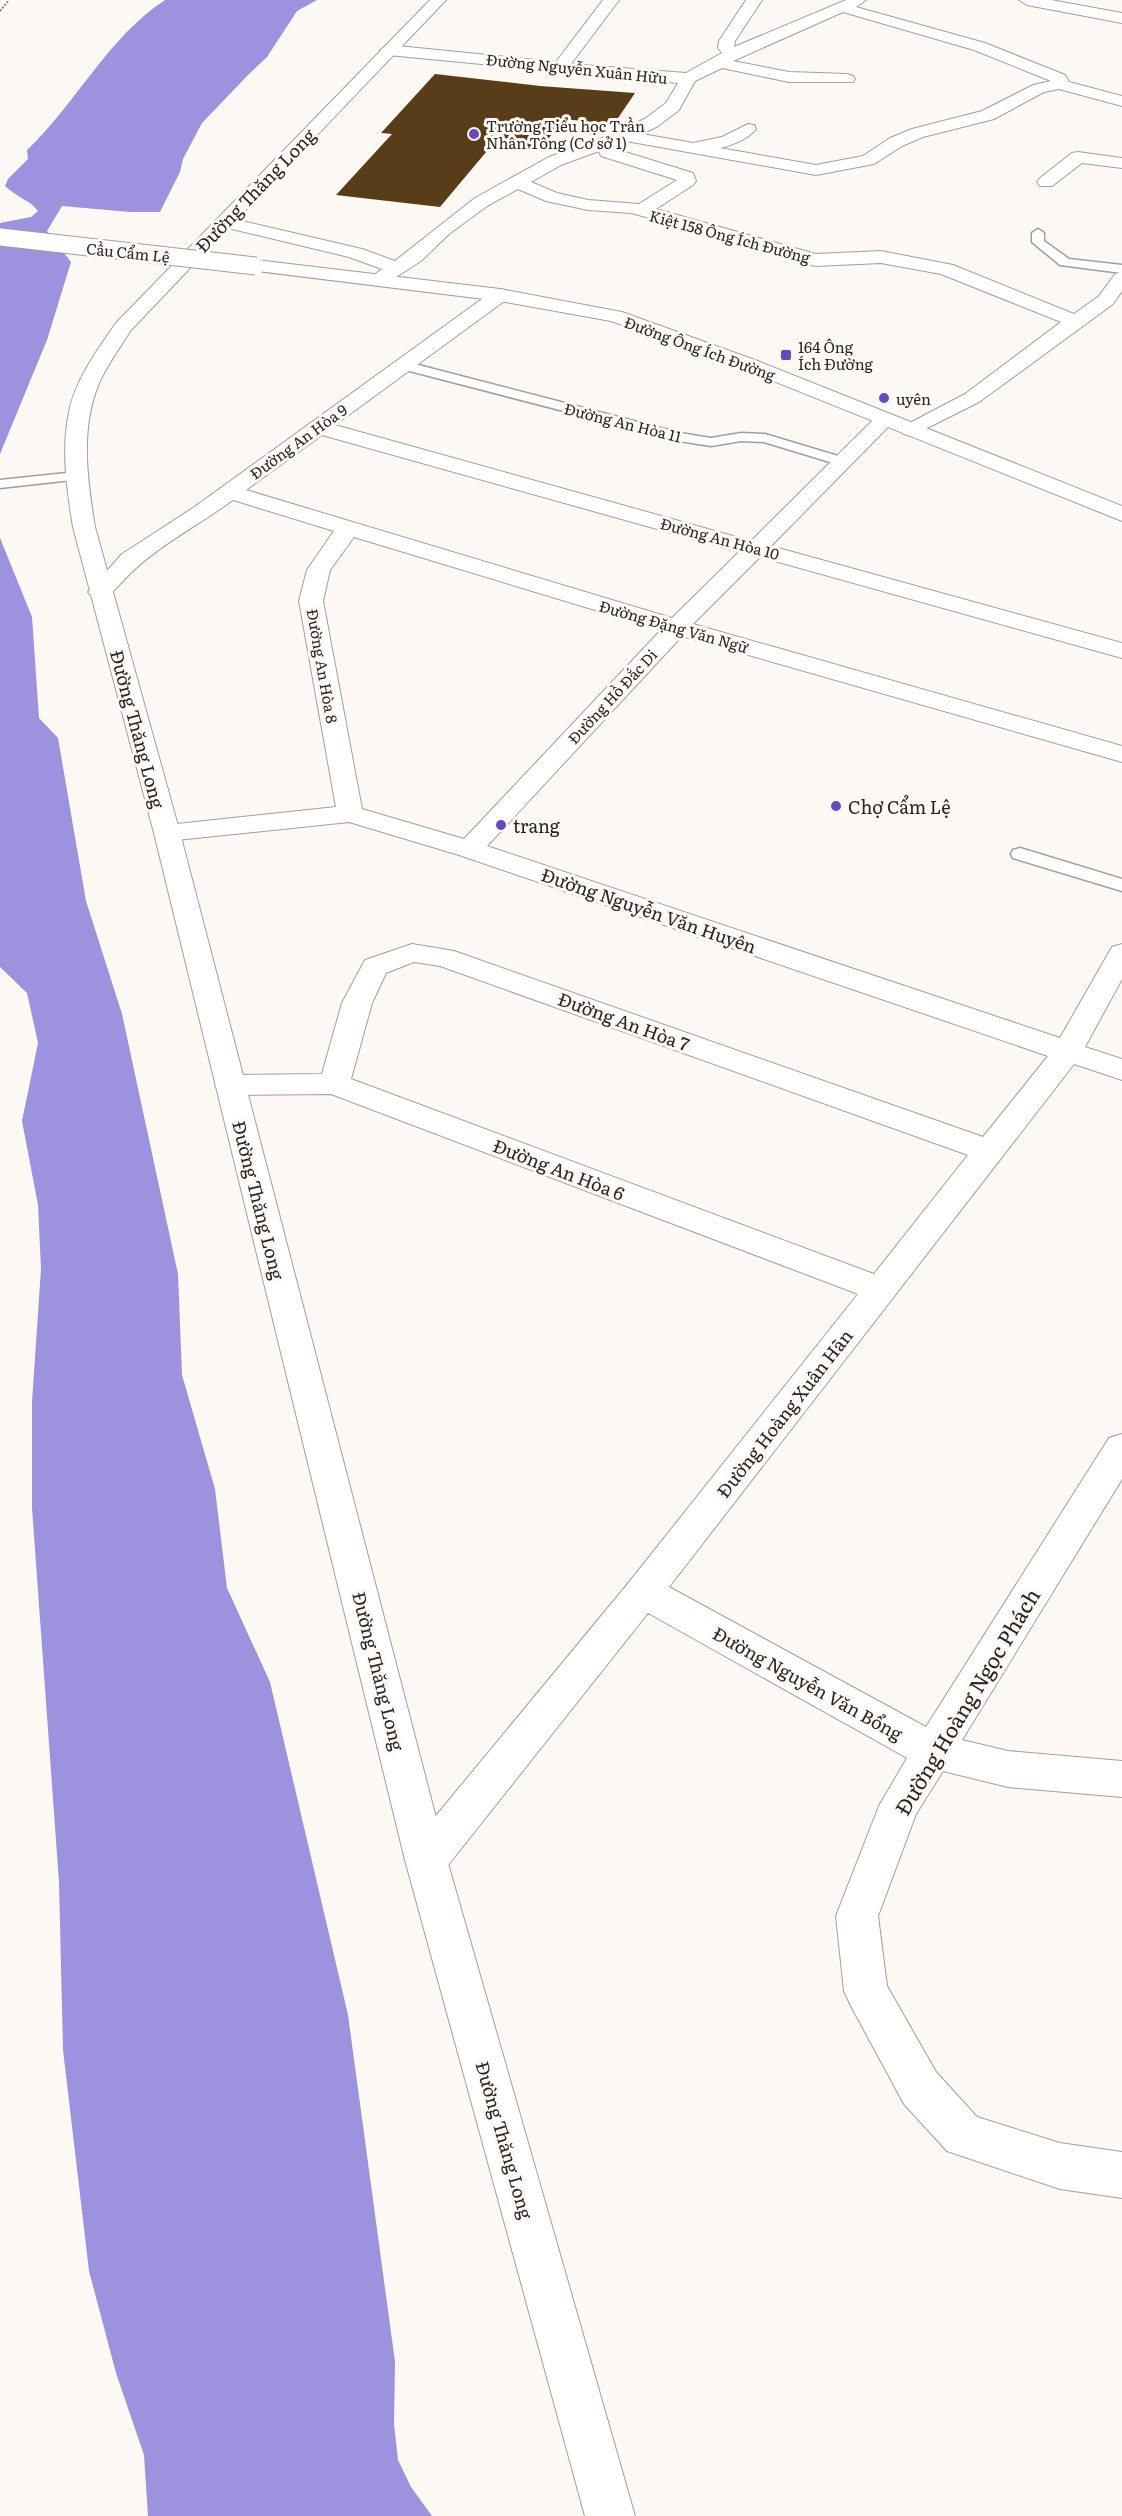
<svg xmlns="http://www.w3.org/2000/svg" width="1122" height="2516" viewBox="0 0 1122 2516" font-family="Literata,serif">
	<rect width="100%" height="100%" fill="#fcf8f4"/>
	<!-- water -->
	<g fill="#9c92dd">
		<path d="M 165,0 L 317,0 L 297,11 L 267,57 L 249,74 L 202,123 L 183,159 L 180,172 L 160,212 L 130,212 L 62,206 L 47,231 L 71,262 L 47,340 L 0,454 L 0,223 L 31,217 L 38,211 C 30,200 15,196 5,186 L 8,179 L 28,159 L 27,150 C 76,104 108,37 165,0 Z"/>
		<polygon points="0,538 32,617 39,718 58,738 86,901 122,1014 178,1274 182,1375 215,1489 227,1588 270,1682 348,2015 395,2362 394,2424 398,2460 411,2487 432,2516 148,2516 144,2455 116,2373 89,2271 63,2050 59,1882 32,1508 32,1402 41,1269 38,1205 22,1121 38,1043 27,993 0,967"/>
	</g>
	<!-- building -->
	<polygon fill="#593c18" points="435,74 540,86 635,93 614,124 563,119 540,150 492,145 440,207 336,195 392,134 381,133"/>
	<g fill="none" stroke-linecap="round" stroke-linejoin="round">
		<defs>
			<g id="lane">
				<polygon points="1038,229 1044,233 1044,241 1069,259 1122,265 1122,273 1060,265 1032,242 1032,233"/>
				<polygon points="403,361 680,433 711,438 741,433 765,434 848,459 850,462 843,466 764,442 741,441 711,446 679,441 398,368 396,365 398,362"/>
				<polygon points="76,472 83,476 81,479 0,488 0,480"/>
				<polygon points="1020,848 1122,879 1122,891 1013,858 1011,854 1013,850"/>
			</g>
			<g id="street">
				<path d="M 603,0 L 619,0 L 571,64 L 686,73 L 722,53 L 718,48 L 719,41 L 746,0 L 762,0 L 735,41 L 734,47 L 846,0 L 866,0 L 856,7 L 985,43 L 1065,75 L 1069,82 L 1122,96 L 1122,106 L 1059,89 L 1044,92 L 994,119 L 923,137 L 902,146 L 874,164 L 816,175 L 626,141 L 609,147 L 693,173 L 696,181 L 693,185 L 656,209 L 816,254 L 881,251 L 953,265 L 1074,314 L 1099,296 L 1115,274 L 1122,272 L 1122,291 L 1113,304 L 979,402 L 911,436 L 904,434 L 900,430 L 904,426 L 965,394 L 1061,322 L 941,274 L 881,263 L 815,266 L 731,240 L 631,213 L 588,210 L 546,201 L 518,189 L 487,206 L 449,234 L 421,261 L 385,284 L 371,284 L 368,280 L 382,269 L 349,257 L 219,226 L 216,222 L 219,218 L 225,217 L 362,249 L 395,261 L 475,198 L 549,157 L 619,132 L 646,118 L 666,103 L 678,83 L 388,55 L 380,50 L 388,45 L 556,62 ZM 843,12 L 974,50 L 1051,81 L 1033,85 L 982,111 L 912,129 L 890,138 L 863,156 L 816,165 L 720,148 C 733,145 748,139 756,129 L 754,125 L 748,124 L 722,137 L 693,143 L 642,134 L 658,126 L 679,110 L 695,81 L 722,68 L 789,82 L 853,82 L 855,79 L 853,76 L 847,74 L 789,72 L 733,61 ZM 599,151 L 601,156 L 677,180 L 639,204 L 588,200 L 557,193 L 531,182 L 561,165 Z"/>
				<polygon points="1019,0 1051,0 1122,13 1122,23 1027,5"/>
				<polygon points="1078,152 1122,158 1122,168 1082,163 1052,186 1040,186 1037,182 1040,178 1072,153"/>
				<path d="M 500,289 L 507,291 L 510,295 L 507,299 L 335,425 L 751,541 L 878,415 L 885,413 L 892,415 L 896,419 L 892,423 L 771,546 L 1122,643 L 1122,658 L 760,557 L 693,624 L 1122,746 L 1122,762 L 682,636 L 487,846 L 1060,1038 L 1112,947 L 1122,944 L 1122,979 L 1085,1047 L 1122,1059 L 1122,1080 L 1074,1064 L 669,1587 L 926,1727 L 1109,1438 L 1122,1434 L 1122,1479 L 962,1740 L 1008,1751 L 1122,1761 L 1122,1797 L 1008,1787 L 943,1771 L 916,1814 L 878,1916 L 887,1986 L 936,2072 L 977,2117 L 1060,2143 L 1122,2152 L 1122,2198 L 1060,2189 L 947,2151 L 904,2104 L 851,2006 L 844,1991 L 836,1916 L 879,1806 L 907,1758 L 648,1613 L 441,1874 L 426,1879 L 411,1874 L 405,1860 L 411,1846 L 630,1581 L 858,1294 L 331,1094 L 230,1095 L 219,1092 L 215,1085 L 219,1078 L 230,1075 L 322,1074 L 342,1003 L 365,960 L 412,944 L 454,951 L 983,1137 L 1048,1056 L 459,855 L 349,822 L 167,841 L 157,839 L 154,833 L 157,827 L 167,825 L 336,807 L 299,601 L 307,570 L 334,531 L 233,500 C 196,527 153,548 122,582 C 112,592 107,601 92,597 L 88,592 L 122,554 L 193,508 L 493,291 ZM 322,435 L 739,552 L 672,618 L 246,490 ZM 354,537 L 661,630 L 464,839 L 362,809 L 323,601 L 330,570 ZM 414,962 L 440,966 L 968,1155 L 874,1274 L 351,1079 L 372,1003 L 386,973 Z"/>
			</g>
			<path id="secondary" d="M 430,0 L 446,0 L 131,330 C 121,346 110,361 102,377 C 79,423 87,479 95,527 L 180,833 L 447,1860 L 635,2516 L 585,2516 L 405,1860 L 154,833 L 73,527 C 67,490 61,450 69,412 C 75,380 98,349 116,323 Z"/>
			<polygon id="primary" points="256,260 500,289 622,312 755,360 1122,506 1122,521 741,368 611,321 500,301 249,270 247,266 249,262"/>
		</defs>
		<!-- lane casing -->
		<use href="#lane" stroke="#a29f9b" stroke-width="3"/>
		<!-- street casing -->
		<use href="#street" stroke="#a29f9b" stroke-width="2"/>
		<!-- secondary casing -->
		<use href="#secondary" stroke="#a29f9b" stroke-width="2"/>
		<!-- primary casing -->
		<use href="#primary" stroke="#a29f9b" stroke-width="2"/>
		<!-- path -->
		<polyline stroke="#8a8885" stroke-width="2" stroke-dasharray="2 1.5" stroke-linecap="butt" points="0,11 9,0"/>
		<!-- lane -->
		<use href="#lane" fill="#fff" fill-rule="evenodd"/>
		<!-- street -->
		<use href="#street" fill="#fff" fill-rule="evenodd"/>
		<!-- secondary -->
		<use href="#secondary" fill="#fff" fill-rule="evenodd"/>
		<!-- primary -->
		<use href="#primary" fill="#fff" fill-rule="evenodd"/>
		<defs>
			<polyline id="primary-bridge" points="0,237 256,266"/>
		</defs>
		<!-- primary-bridge casing -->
		<use href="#primary-bridge" stroke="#a29f9b" stroke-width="19" stroke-linecap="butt"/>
		<!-- primary-bridge -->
		<use href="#primary-bridge" stroke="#fff" stroke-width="17"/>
	</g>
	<!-- markers -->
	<g fill="#6649c2" stroke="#fcf8f4" stroke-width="2">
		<circle cx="474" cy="134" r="6"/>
		<rect x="780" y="349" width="12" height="12" rx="3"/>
		<circle cx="884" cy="398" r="6"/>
		<circle cx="836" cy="806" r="6"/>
		<circle cx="501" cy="825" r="6"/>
	</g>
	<g text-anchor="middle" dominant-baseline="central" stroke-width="6" stroke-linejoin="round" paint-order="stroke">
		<!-- far-street labels -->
		<g font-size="15" fill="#262523" stroke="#fcf8f4">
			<text transform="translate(577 68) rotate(6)">Đường Nguyễn Xuân Hữu</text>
			<text transform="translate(730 236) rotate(15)">Kiệt 158 Ông Ích Đường</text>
			<text transform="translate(128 252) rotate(6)">Cầu Cẩm Lệ</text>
			<text transform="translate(700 348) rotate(20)">Đường Ông Ích Đường</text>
			<text transform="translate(623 422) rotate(14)">Đường An Hòa 11</text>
			<text transform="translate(298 441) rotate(-36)">Đường An Hòa 9</text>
			<text transform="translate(720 538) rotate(15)">Đường An Hòa 10</text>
			<text transform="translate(674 626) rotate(16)">Đường Đặng Văn Ngữ</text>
			<text transform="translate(323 666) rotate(80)">Đường An Hòa 8</text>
			<text transform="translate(612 696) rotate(-47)">Đường Hồ Đắc Di</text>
		</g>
		<!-- far-poi labels -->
		<g font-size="15" fill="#262523" stroke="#fcf8f4" text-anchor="start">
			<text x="486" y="125">Trường Tiểu học Trần<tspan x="486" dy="17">Nhân Tông (Cơ sở 1)</tspan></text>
			<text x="798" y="346">164 Ông<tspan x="798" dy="17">Ích Đường</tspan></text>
			<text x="896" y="398">uyên</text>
		</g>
		<!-- street labels -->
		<g font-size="18" fill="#262523" stroke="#fcf8f4">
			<text transform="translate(255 190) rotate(-46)">Đường Thăng Long</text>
			<text transform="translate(138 729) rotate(75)">Đường Thăng Long</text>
			<text transform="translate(649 910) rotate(19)">Đường Nguyễn Văn Huyên</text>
			<text transform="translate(624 1021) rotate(20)">Đường An Hòa 7</text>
			<text transform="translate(559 1169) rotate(21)">Đường An Hòa 6</text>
			<text transform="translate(259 1200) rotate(76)">Đường Thăng Long</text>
			<text transform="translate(784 1413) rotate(-52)">Đường Hoàng Xuân Hãn</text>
			<text transform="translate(379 1671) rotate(76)">Đường Thăng Long</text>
			<text transform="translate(808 1683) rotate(29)">Đường Nguyễn Văn Bổng</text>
			<text transform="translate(505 2140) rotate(74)">Đường Thăng Long</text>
		</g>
		<!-- poi labels -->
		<g font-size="18" fill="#262523" stroke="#fcf8f4" text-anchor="start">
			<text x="848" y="806">Chợ Cẩm Lệ</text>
			<text x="513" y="825">trang</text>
		</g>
		<!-- near-street labels -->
		<g font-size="21" fill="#262523" stroke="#fcf8f4">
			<text transform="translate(966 1701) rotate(-59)">Đường Hoàng Ngọc Phách</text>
		</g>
	</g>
</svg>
